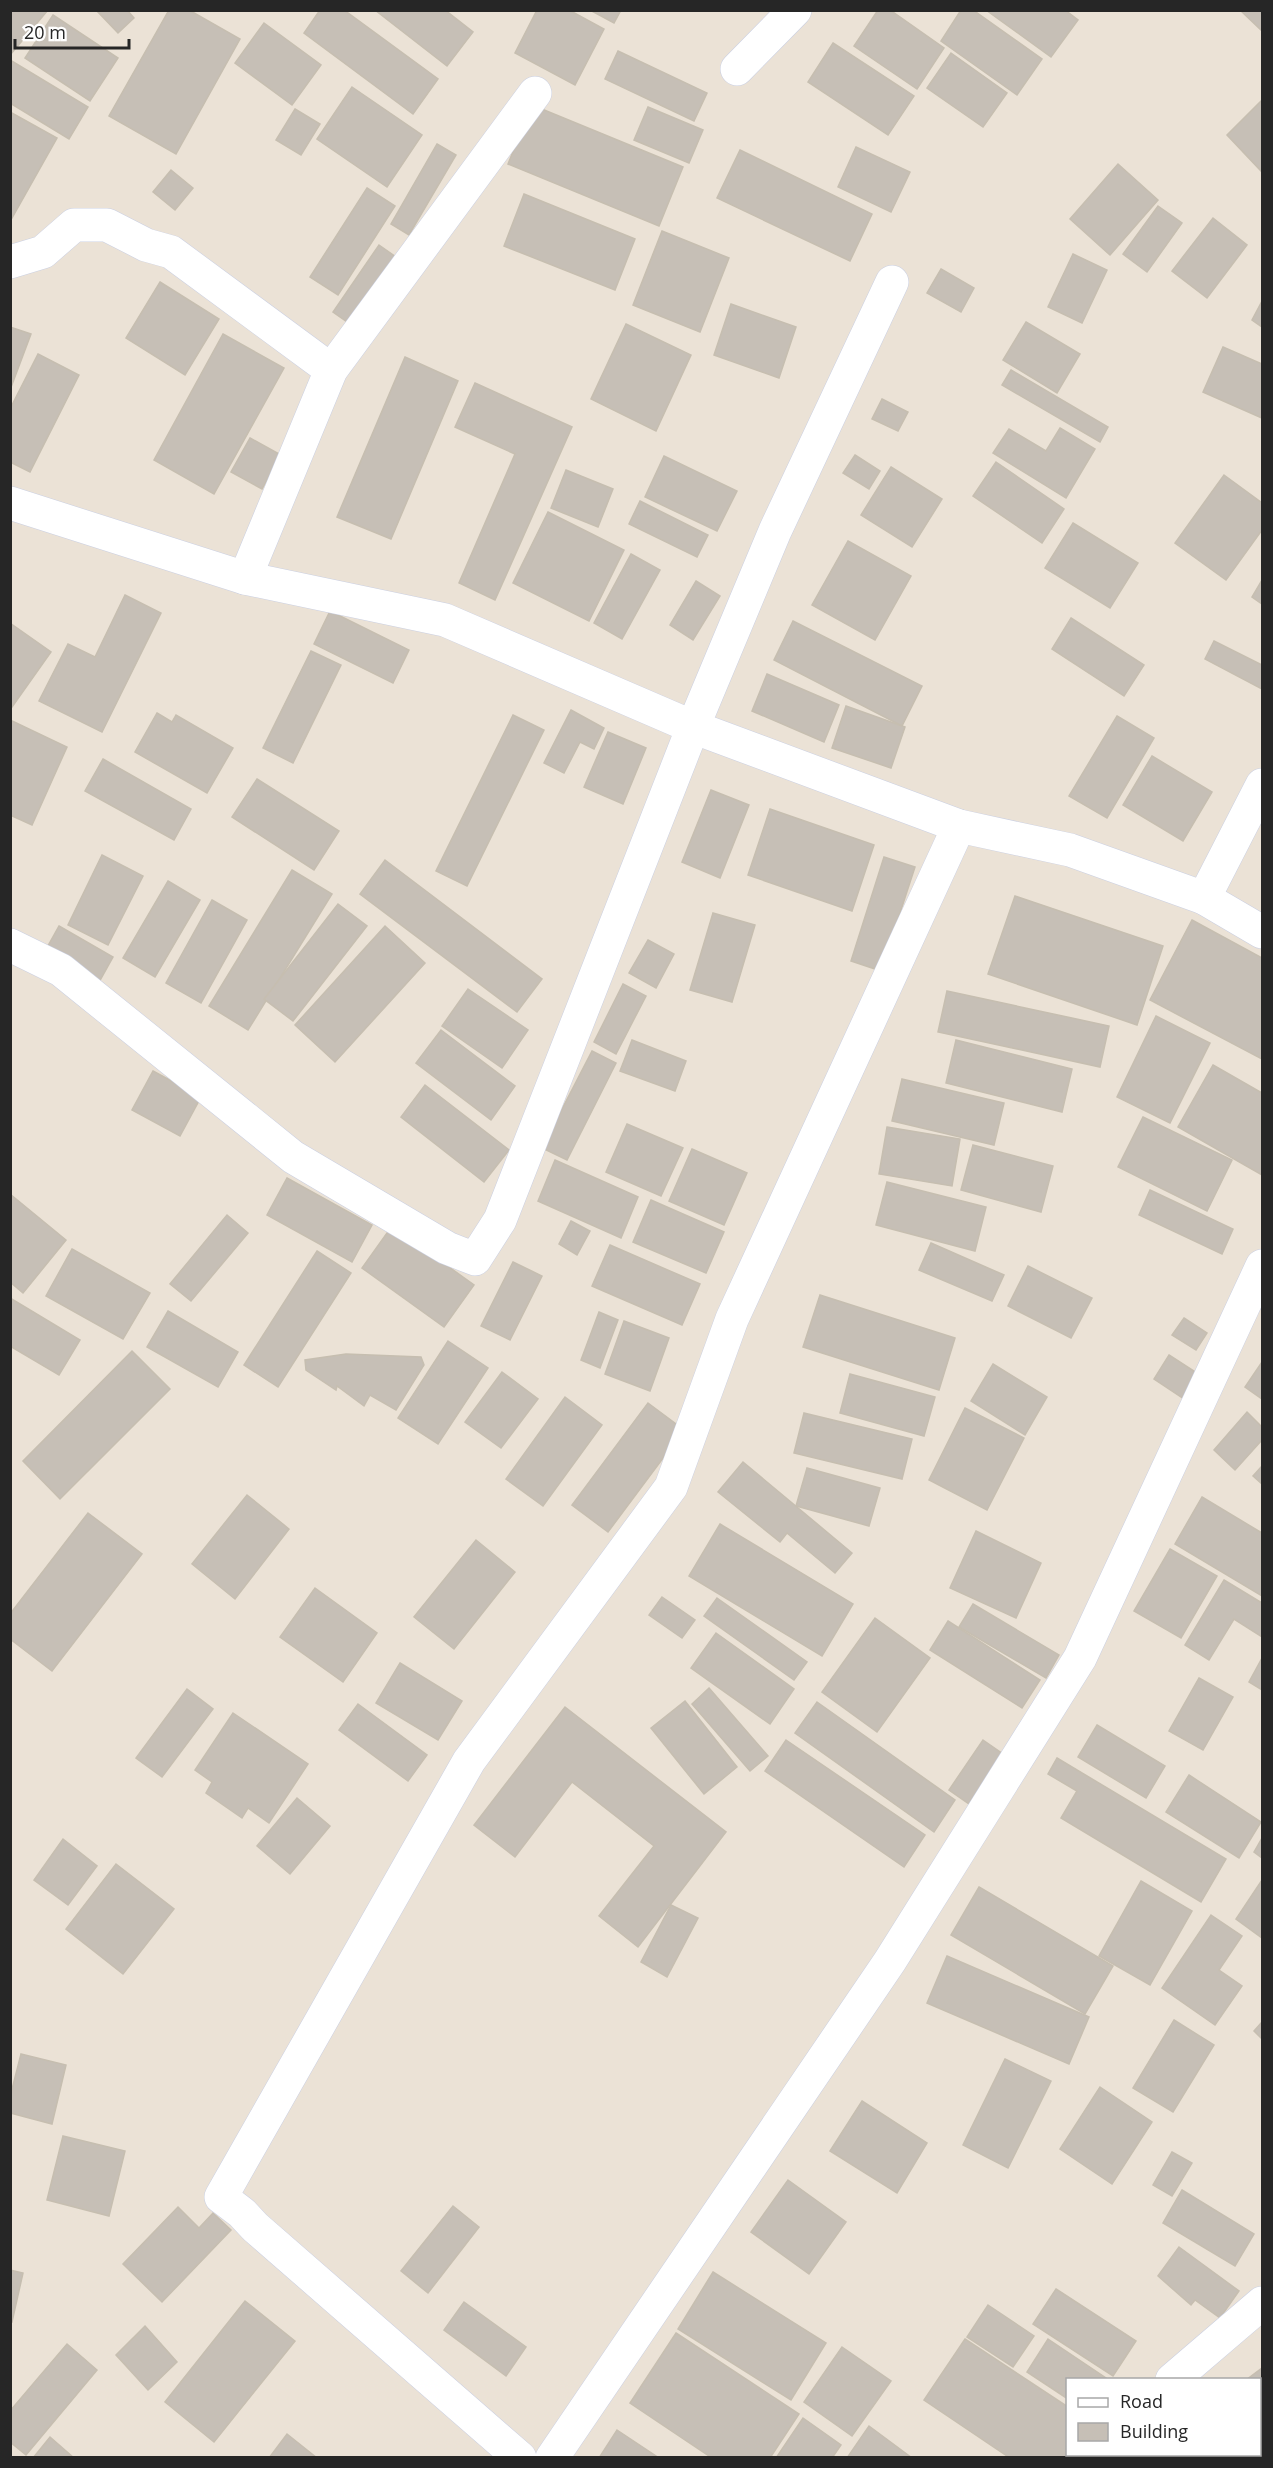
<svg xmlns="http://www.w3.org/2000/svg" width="1273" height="2468" viewBox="0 0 1273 2468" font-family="'Open Sans',sans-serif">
	<rect width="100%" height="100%" fill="#ebe2d6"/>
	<!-- building -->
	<g fill="#c6bfb6" stroke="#c6beb0" stroke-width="1.5">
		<polygon points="10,10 48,10 11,54 10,53"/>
		<polygon points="96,10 127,10 134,18 118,33"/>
		<polygon points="169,10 189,10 240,39 176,154 109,116"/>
		<polygon points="320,10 344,10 438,79 413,114 304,33"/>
		<polygon points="375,10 445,10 473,32 447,66"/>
		<polygon points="537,10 569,10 604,29 575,85 515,53"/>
		<polygon points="590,10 621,10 614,23"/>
		<polygon points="878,10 890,10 944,48 917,89 854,46"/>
		<polygon points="961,10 973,10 1042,59 1017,95 941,41"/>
		<polygon points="986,10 1065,10 1078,20 1051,57"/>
		<polygon points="1240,10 1262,10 1262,31"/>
		<polygon points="53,15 118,58 90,101 25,58"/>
		<polygon points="264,23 321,65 292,105 235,63"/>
		<polygon points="833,43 914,96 888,135 808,82"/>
		<polygon points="618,51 707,93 694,121 605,79"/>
		<polygon points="951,53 1007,93 983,127 927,88"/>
		<polygon points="10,60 88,107 69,139 10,103"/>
		<polygon points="352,87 422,135 387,187 317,139"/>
		<polygon points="1262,100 1262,172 1227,135"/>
		<polygon points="532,105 683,167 659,226 508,164"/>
		<polygon points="648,107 703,130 689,163 634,140"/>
		<polygon points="295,109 320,124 301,155 276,140"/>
		<polygon points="10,112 57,138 12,218 10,217"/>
		<polygon points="437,144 456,155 409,235 391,224"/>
		<polygon points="856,147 910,172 891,212 838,187"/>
		<polygon points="740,150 872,214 850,261 717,198"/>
		<polygon points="1118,164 1158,200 1110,255 1070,219"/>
		<polygon points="171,170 193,188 175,210 153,192"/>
		<polygon points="367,188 395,206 338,295 310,277"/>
		<polygon points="524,194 635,239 615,290 504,246"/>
		<polygon points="1158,206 1182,223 1147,272 1123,254"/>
		<polygon points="1213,218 1247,245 1207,298 1172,271"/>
		<polygon points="662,231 729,258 700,332 633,305"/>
		<polygon points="379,245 406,264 360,331 333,312"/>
		<polygon points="1073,254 1107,270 1082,323 1048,307"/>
		<polygon points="941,269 974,288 961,312 927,293"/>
		<polygon points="160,282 219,319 185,375 126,338"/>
		<polygon points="1262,301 1262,327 1252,320"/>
		<polygon points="731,304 796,327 779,378 714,355"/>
		<polygon points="1026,322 1080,354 1057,393 1003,360"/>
		<polygon points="626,324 691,355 656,431 591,399"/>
		<polygon points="10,327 31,334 10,390"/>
		<polygon points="223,334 284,368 214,494 154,460"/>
		<polygon points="1223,347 1262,364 1262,418 1203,392"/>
		<polygon points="38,354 79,375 30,472 10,462 10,409"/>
		<polygon points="405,357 458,381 391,539 337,517"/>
		<polygon points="1011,370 1108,427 1100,442 1002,385"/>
		<polygon points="475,383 572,427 495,600 459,583 515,454 455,427"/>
		<polygon points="882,399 908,412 898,431 872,419"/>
		<polygon points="1060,428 1095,449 1066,498 993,453 1009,429 1046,451"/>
		<polygon points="250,438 281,455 262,489 231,472"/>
		<polygon points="855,455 880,471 869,489 843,473"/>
		<polygon points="664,456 737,491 717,531 645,497"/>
		<polygon points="996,462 1064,509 1042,543 973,496"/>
		<polygon points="891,467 942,499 912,547 861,515"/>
		<polygon points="566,470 613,489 598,527 551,508"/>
		<polygon points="1224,475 1262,503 1262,530 1226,580 1175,543"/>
		<polygon points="640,501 708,535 697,557 629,524"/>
		<polygon points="548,512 624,550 589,621 513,583"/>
		<polygon points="1073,523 1138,563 1110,608 1045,568"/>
		<polygon points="848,541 911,576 875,640 812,605"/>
		<polygon points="631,554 660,570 622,639 594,623"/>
		<polygon points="1262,580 1262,604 1252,597"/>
		<polygon points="696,581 720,596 693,640 670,625"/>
		<polygon points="125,595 161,613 102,732 39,701 68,644 95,657"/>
		<polygon points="330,611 409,650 393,683 314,644"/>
		<polygon points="1071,618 1144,665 1124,696 1052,649"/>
		<polygon points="793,621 922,686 902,726 774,660"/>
		<polygon points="10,623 51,652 12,707 10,706"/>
		<polygon points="1214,641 1262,665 1262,689 1205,659"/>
		<polygon points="311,651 341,665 293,763 263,748"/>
		<polygon points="767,674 839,705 824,742 752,711"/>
		<polygon points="846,706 905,727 891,768 832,748"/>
		<polygon points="571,710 604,728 594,749 580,742 564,773 544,763"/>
		<polygon points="157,713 172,722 176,715 233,748 207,793 135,752"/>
		<polygon points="513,715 544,730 467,886 436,871"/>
		<polygon points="1117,716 1154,738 1107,818 1069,796"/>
		<polygon points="10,720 67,747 32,825 10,815"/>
		<polygon points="608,732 646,748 623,804 584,787"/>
		<polygon points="1152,756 1212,792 1183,841 1123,805"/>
		<polygon points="103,759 191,809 174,840 85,791"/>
		<polygon points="257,779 339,831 314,870 232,817"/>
		<polygon points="711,790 749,805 720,878 682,862"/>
		<polygon points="770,809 874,845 852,911 748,875"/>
		<polygon points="102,855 143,876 108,945 68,925"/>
		<polygon points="884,857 915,867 881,971 851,961"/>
		<polygon points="385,860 542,979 517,1012 360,894"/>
		<polygon points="292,870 332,894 248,1030 209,1006"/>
		<polygon points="168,881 200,900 155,977 123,958"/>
		<polygon points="1015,896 1163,946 1137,1025 988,974"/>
		<polygon points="212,900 247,920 201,1003 166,983"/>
		<polygon points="338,904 367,926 293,1021 264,999"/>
		<polygon points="713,913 755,925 732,1002 690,990"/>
		<polygon points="1192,920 1262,958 1262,1059 1150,1000"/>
		<polygon points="59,926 113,957 98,984 44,953"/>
		<polygon points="385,926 425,963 335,1062 295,1025"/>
		<polygon points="648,940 674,954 656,988 629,973"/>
		<polygon points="623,984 646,996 616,1054 594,1042"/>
		<polygon points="468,989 528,1030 502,1068 442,1026"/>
		<polygon points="947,991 1109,1026 1100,1067 938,1032"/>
		<polygon points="1156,1016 1210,1043 1170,1123 1117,1097"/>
		<polygon points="441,1030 515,1086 491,1120 416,1063"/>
		<polygon points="632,1040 686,1061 675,1091 620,1071"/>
		<polygon points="956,1040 1072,1069 1062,1112 946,1083"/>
		<polygon points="592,1051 616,1063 567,1160 542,1148"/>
		<polygon points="1213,1065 1262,1093 1262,1175 1178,1127"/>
		<polygon points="153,1071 201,1097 180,1136 132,1110"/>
		<polygon points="902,1079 1004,1103 994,1145 892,1121"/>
		<polygon points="425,1085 509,1150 484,1182 401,1117"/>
		<polygon points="1143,1117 1232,1160 1207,1211 1118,1167"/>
		<polygon points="627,1124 683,1148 661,1196 606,1172"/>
		<polygon points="887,1127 960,1139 952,1186 879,1174"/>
		<polygon points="973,1145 1053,1166 1041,1212 961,1190"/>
		<polygon points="692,1149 747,1173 724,1225 669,1201"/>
		<polygon points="555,1160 638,1197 621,1238 538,1201"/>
		<polygon points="287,1178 372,1225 352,1262 267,1215"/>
		<polygon points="887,1182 986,1207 975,1251 876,1225"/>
		<polygon points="1150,1190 1233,1229 1222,1254 1139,1215"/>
		<polygon points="10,1194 66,1240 23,1293 10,1282"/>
		<polygon points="651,1200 724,1232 706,1273 633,1242"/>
		<polygon points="227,1215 248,1233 191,1301 170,1284"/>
		<polygon points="571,1221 590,1231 577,1255 559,1244"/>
		<polygon points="392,1226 474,1285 444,1327 362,1268"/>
		<polygon points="931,1243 1004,1275 992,1301 919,1270"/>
		<polygon points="610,1245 700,1284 682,1325 592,1286"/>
		<polygon points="72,1249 150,1293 123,1339 46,1296"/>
		<polygon points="317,1251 351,1273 278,1387 244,1365"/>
		<polygon points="513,1262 542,1276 510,1340 481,1326"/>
		<polygon points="1028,1266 1092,1298 1071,1338 1008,1306"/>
		<polygon points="820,1295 955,1338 939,1390 803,1347"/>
		<polygon points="10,1298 80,1340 59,1375 10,1346"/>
		<polygon points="168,1311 238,1352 218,1387 147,1347"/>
		<polygon points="599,1312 618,1320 600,1368 581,1360"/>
		<polygon points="1184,1318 1207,1333 1196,1350 1172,1335"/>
		<polygon points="624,1321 669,1338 650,1391 605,1374"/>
		<polygon points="448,1341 488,1368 438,1444 398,1418"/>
		<polygon points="132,1351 170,1389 60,1499 23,1461"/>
		<polygon points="346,1354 421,1357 424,1365 396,1410 370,1395 364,1406 337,1386 336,1390 306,1370 305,1360"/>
		<polygon points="1169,1355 1200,1375 1184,1399 1154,1379"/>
		<polygon points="1262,1362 1262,1399 1245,1387"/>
		<polygon points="993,1364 1047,1397 1025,1435 971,1401"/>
		<polygon points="502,1372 538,1399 501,1448 465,1422"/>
		<polygon points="850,1374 935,1397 924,1436 840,1413"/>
		<polygon points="565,1397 602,1425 543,1506 506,1479"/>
		<polygon points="648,1403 684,1430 608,1532 572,1505"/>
		<polygon points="965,1408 1024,1438 987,1510 929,1480"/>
		<polygon points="1247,1412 1262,1427 1262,1440 1235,1470 1214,1450"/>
		<polygon points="804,1413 912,1439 902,1479 794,1453"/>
		<polygon points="743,1462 852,1553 835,1573 787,1533 780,1542 718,1492"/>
		<polygon points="1262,1466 1262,1484 1253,1476"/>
		<polygon points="807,1468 880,1488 869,1526 796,1506"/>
		<polygon points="247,1495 289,1529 235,1599 192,1564"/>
		<polygon points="1202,1497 1262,1533 1262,1596 1175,1544"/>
		<polygon points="88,1513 142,1554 52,1671 10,1639 10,1614"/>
		<polygon points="720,1524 853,1604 822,1656 689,1576"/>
		<polygon points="976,1531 1041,1563 1016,1618 950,1588"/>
		<polygon points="476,1540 515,1572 454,1649 414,1617"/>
		<polygon points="1170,1549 1217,1576 1181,1638 1134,1611"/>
		<polygon points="1224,1580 1262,1603 1262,1637 1234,1619 1209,1660 1185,1645"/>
		<polygon points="315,1588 377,1633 343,1682 280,1637"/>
		<polygon points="662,1597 695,1620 682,1638 649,1615"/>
		<polygon points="717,1598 807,1662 794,1680 704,1616"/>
		<polygon points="973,1604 1059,1655 1046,1678 959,1627"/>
		<polygon points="875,1618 930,1658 877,1732 822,1692"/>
		<polygon points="948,1621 1040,1680 1022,1708 930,1650"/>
		<polygon points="716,1633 794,1689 770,1724 691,1668"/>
		<polygon points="1262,1658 1262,1690 1249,1682"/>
		<polygon points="400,1663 462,1701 438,1740 376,1703"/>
		<polygon points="1199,1678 1233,1697 1203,1750 1169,1731"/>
		<polygon points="709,1688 768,1756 750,1771 692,1704"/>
		<polygon points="187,1689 213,1709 162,1777 136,1758"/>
		<polygon points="685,1701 737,1767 704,1794 651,1728"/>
		<polygon points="817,1702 955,1800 934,1832 795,1733"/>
		<polygon points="358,1704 427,1755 408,1781 339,1730"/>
		<polygon points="565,1707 726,1832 638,1947 599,1916 654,1846 572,1782 515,1857 474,1825"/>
		<polygon points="233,1713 308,1764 269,1823 248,1808 242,1818 206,1793 212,1782 195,1770"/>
		<polygon points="1097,1725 1165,1766 1146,1798 1078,1757"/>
		<polygon points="786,1740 925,1835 904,1867 765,1771"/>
		<polygon points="983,1740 1003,1754 969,1804 949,1790"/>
		<polygon points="1057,1758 1226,1859 1201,1902 1061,1818 1077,1791 1048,1774"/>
		<polygon points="1189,1775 1261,1822 1239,1858 1166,1812"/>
		<polygon points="297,1798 330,1826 290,1874 257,1846"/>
		<polygon points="1262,1838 1262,1858 1254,1852"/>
		<polygon points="63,1839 97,1866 68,1905 34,1880"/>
		<polygon points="116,1864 174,1909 123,1974 66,1929"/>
		<polygon points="1262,1880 1262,1938 1236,1919"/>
		<polygon points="1141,1881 1192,1911 1150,1985 1099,1956"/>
		<polygon points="979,1887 1113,1966 1085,2014 951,1935"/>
		<polygon points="671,1905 698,1918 667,1977 641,1962"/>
		<polygon points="1211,1915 1242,1936 1219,1970 1242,1986 1215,2025 1162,1988"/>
		<polygon points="947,1956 1089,2017 1069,2064 927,2003"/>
		<polygon points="1174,2020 1214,2045 1173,2112 1133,2088"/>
		<polygon points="1262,2022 1262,2039 1254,2031"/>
		<polygon points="21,2054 66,2065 52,2124 10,2113 10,2097"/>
		<polygon points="1005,2059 1051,2081 1008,2168 963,2145"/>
		<polygon points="1100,2087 1152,2122 1112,2184 1060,2149"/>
		<polygon points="862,2101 927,2143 897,2193 830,2151"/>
		<polygon points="63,2136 125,2151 109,2216 47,2200"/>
		<polygon points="1172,2152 1192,2163 1172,2196 1153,2185"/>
		<polygon points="788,2180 846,2222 809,2274 751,2232"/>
		<polygon points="1182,2190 1254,2234 1235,2266 1163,2223"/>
		<polygon points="453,2206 479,2227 428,2293 401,2271"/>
		<polygon points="178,2207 199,2228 213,2213 231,2230 162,2302 123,2264"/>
		<polygon points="1179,2247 1239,2291 1220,2318 1195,2300 1191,2305 1158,2276"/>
		<polygon points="10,2270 23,2273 12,2322 10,2321"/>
		<polygon points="713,2272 826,2343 791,2400 678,2329"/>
		<polygon points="1056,2289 1136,2341 1113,2376 1033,2324"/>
		<polygon points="245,2301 295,2341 214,2442 165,2402"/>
		<polygon points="464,2302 526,2347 506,2376 444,2330"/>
		<polygon points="988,2305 1034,2336 1013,2367 967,2337"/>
		<polygon points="145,2326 177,2362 148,2390 116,2355"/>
		<polygon points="676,2333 799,2414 770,2458 712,2458 630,2403"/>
		<polygon points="965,2339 1068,2407 1068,2454 1065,2458 1010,2458 924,2400"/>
		<polygon points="1048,2339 1109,2380 1068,2380 1068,2399 1027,2372"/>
		<polygon points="67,2344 97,2370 26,2455 10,2442 10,2411"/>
		<polygon points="842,2347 891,2381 852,2436 804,2402"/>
		<polygon points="1262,2368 1262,2420 1260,2422 1260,2380 1246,2380"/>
		<polygon points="803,2418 841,2445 832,2458 776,2458"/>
		<polygon points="869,2426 912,2458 847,2458"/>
		<polygon points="617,2430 659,2458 599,2458"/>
		<polygon points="287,2434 317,2458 269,2458"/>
		<polygon points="50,2437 74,2458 33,2458"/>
	</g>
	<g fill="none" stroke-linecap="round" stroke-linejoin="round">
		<defs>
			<g id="street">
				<polyline points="737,69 795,10"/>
				<polyline points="10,262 43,252 74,225 107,225 146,245 171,252 331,370"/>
				<polyline points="10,503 245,578 445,620 693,727 959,826 1070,850 1204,898 1262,932"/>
				<polyline points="245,578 331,370 535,93"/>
				<polyline points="1204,898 1262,785"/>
				<polyline points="10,945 61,970 293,1157 447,1248 475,1259 500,1220 693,727 775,531 892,282"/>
				<polyline points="1172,2380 1262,2303"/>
				<polyline points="520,2458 255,2227 242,2213 221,2197 469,1761 671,1487 732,1319 959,826"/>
				<polyline points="552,2458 890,1961 1080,1658 1262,1266"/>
				<polyline points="1103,2458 1105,2454"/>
			</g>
		</defs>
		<!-- street casing -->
		<use href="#street" stroke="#cbd0e2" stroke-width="34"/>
		<!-- street -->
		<use href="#street" stroke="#fff" stroke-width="33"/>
	</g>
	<!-- border -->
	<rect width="1273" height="2468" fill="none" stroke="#262626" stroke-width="24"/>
	<!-- legend -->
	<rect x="1066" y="2378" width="195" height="78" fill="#ffffff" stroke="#a8a8a8" stroke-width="1.5"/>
	<rect x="1078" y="2398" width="30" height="9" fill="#ffffff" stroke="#a8a8a8" stroke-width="1.5"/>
	<text x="1120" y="2408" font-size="18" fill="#262626">Road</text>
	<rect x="1078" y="2423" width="30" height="18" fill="#c6bfb6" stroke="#a8a8a8" stroke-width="1.5"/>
	<text x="1120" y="2438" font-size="18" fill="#262626">Building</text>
	<!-- scale -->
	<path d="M15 39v9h114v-9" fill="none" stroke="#262626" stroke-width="3"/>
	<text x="24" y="39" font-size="18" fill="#262626" stroke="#ffffff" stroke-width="4.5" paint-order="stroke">20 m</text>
</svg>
